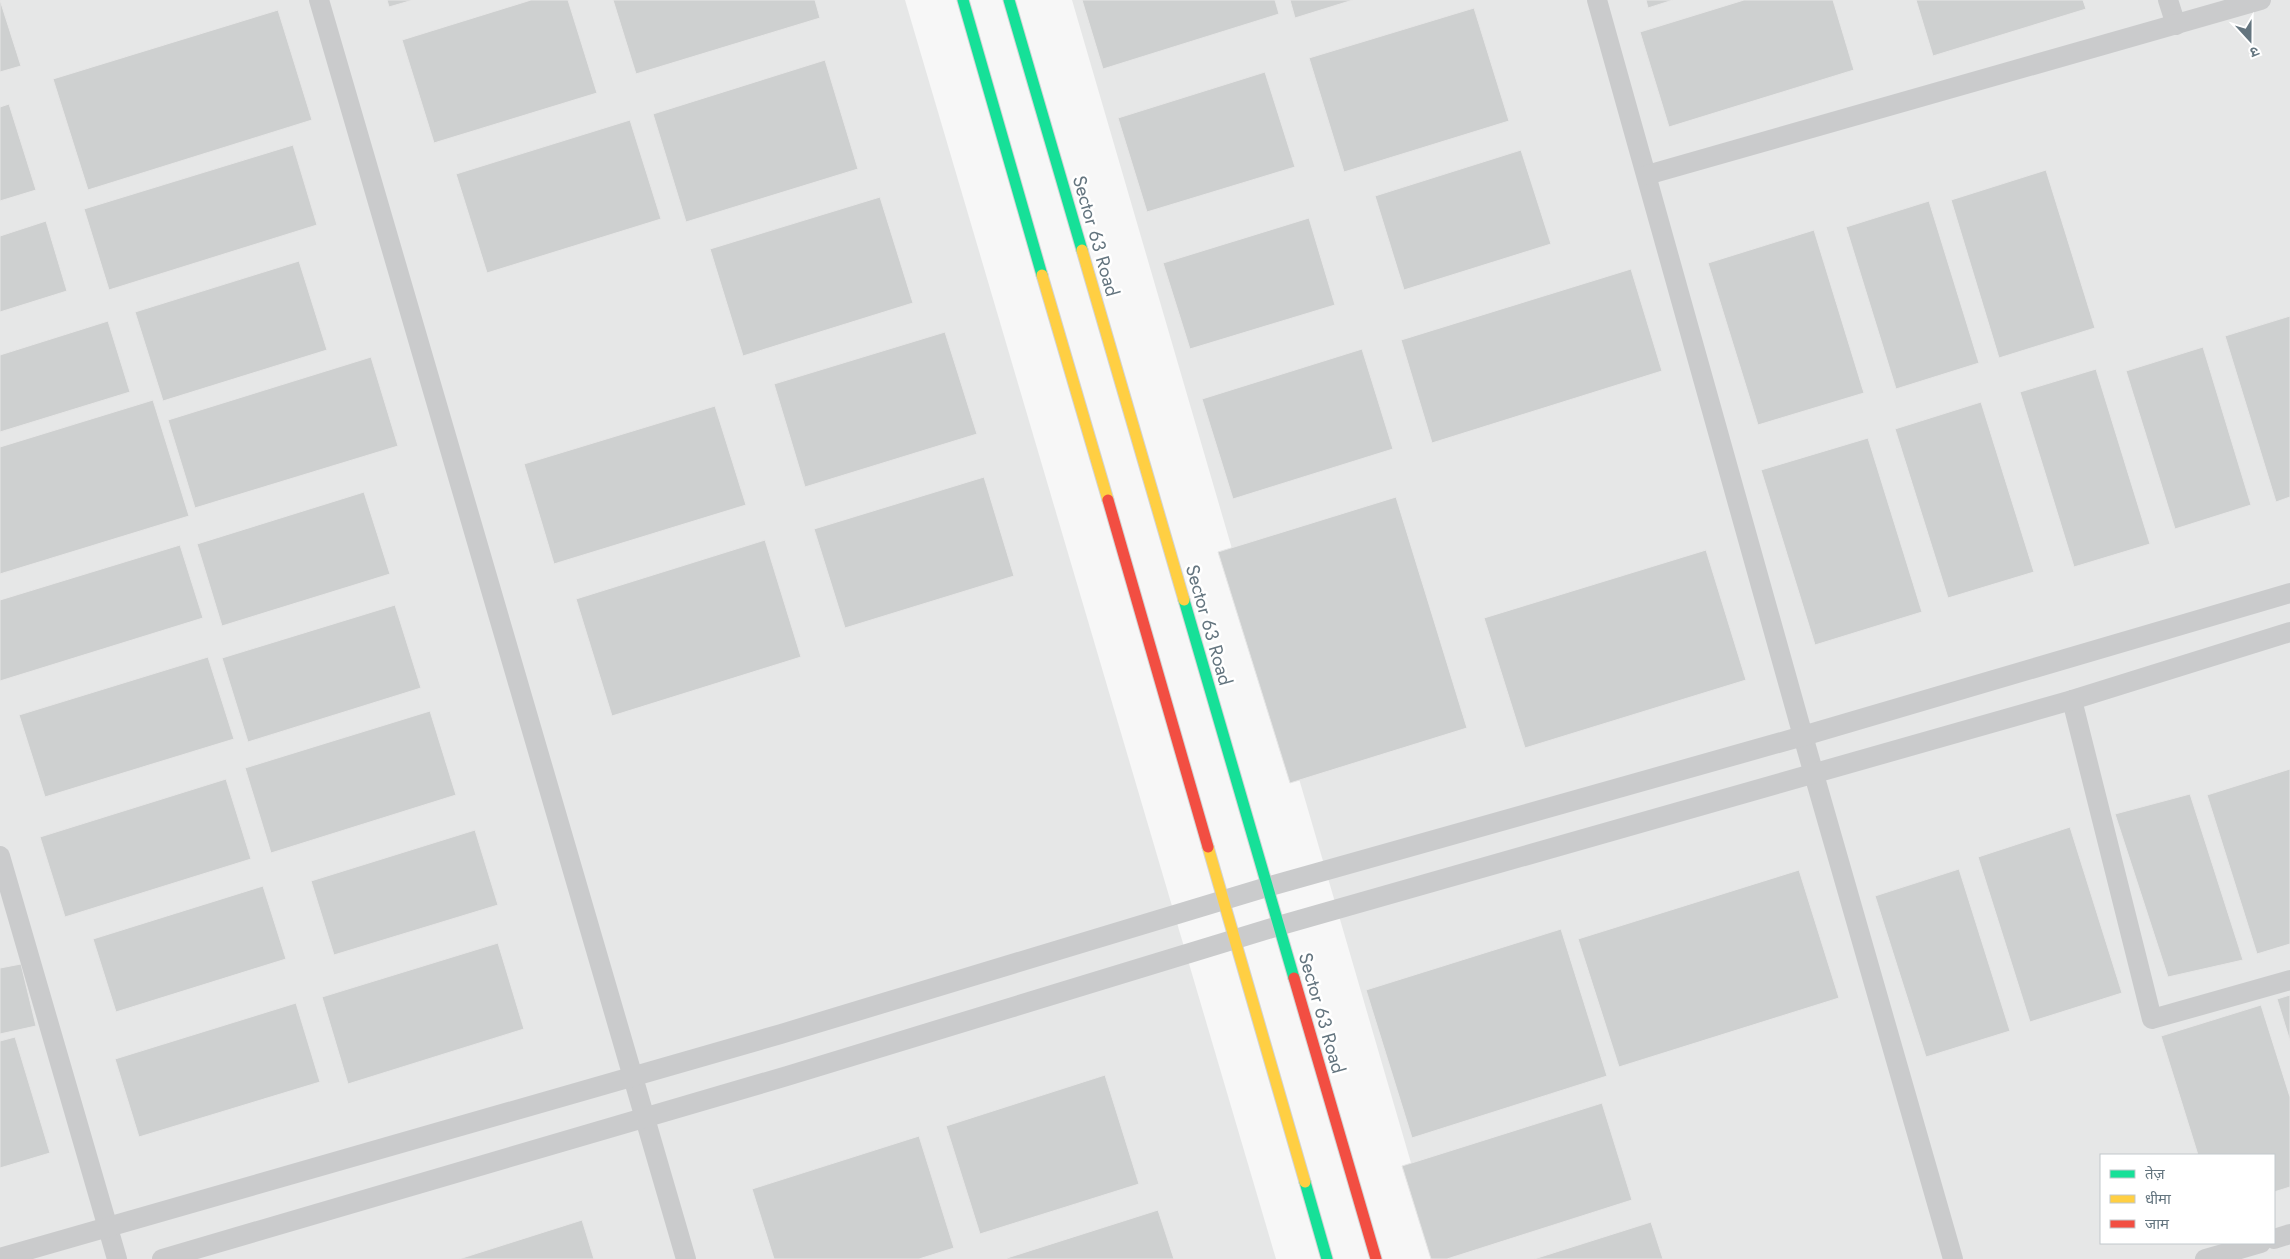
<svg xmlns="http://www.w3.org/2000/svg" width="2290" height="1259" viewBox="0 0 2290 1259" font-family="Jost,'Noto Sans Devanagari',sans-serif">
	<rect width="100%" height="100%" fill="#f7f7f7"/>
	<!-- built -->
	<g fill="#e6e7e7" fill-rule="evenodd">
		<polygon points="0,0 905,0 1276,1259 0,1259"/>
		<path d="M 1072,0 L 2290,0 L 2290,1259 L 1439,1259 ZM 2101,1155 L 2274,1155 L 2274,1243 L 2101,1243 Z"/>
	</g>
	<!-- building -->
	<g fill="#ced0d0" stroke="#e6e6e6">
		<polygon points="0,0 21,66 0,72"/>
		<polygon points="387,0 413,0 389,7"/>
		<polygon points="531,0 568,0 597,93 434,143 402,40"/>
		<polygon points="613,0 815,0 820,18 636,74"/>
		<polygon points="1082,0 1275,0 1279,14 1103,69"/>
		<polygon points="1290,0 1353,0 1295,18"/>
		<polygon points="1646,0 1673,0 1648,8"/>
		<polygon points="1744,0 1833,0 1854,70 1669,127 1640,32"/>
		<polygon points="1916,0 2083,0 2086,9 1933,56"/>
		<polygon points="1474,8 1509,121 1344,172 1309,58"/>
		<polygon points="278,10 312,120 88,190 53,79"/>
		<polygon points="825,60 858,169 686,222 653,114"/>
		<polygon points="1265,72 1295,167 1147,212 1118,118"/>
		<polygon points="9,104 36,190 0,201 0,107"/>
		<polygon points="630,120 661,219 487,273 456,174"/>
		<polygon points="293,145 317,225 109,290 84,209"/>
		<polygon points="1521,150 1551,244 1404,290 1375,196"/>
		<polygon points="2046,170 2095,328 1999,358 1951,200"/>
		<polygon points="880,197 913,303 743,356 710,249"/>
		<polygon points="1929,201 1979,363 1896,389 1846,227"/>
		<polygon points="1309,218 1335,305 1190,349 1163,263"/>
		<polygon points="46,221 67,291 0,312 0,236"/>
		<polygon points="1814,230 1864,393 1758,425 1708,263"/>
		<polygon points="299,261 327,350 163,401 135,312"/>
		<polygon points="1631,269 1662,371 1432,443 1401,340"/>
		<polygon points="2290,316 2290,497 2276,502 2225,336"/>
		<polygon points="108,321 130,392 0,432 0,355"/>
		<polygon points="945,332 977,434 805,487 774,384"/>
		<polygon points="2203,347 2251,505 2175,529 2126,371"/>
		<polygon points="1362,349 1393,449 1233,499 1202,399"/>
		<polygon points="371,357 398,446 195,508 168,420"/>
		<polygon points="2096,369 2150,544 2074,567 2020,392"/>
		<polygon points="153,400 189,516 0,574 0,447"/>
		<polygon points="1981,402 2034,572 1948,598 1895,429"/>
		<polygon points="715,406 746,505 554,564 524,464"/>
		<polygon points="1868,438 1922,612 1815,645 1761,470"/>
		<polygon points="984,477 1014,576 845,628 814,529"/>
		<polygon points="364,492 390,574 222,626 197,544"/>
		<polygon points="1396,497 1467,728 1290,783 1218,552"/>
		<polygon points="765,540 801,657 612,716 576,599"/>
		<polygon points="180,545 203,618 0,681 0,600"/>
		<polygon points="1706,550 1746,680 1525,748 1484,618"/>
		<polygon points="395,605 421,688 248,742 222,658"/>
		<polygon points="208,657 234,739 45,797 19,715"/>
		<polygon points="430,711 456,795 271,853 245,768"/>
		<polygon points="2290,769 2290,944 2257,954 2207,795"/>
		<polygon points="226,779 251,859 65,917 40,837"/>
		<polygon points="2190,794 2243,960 2168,977 2115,814"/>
		<polygon points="2070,827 2122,993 2030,1022 1978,857"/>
		<polygon points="475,830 498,905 334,955 311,881"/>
		<polygon points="1959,869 2010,1031 1926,1057 1875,896"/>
		<polygon points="1799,870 1839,998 1619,1067 1578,939"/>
		<polygon points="263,886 286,959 116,1012 93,939"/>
		<polygon points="1561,929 1607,1076 1412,1138 1366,990"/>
		<polygon points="498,943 524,1029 348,1084 322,997"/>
		<polygon points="21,964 36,1026 0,1034 0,968"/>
		<polygon points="2290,995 2290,1041 2277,999"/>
		<polygon points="296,1003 320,1082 139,1137 115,1059"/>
		<polygon points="2261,1005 2290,1097 2290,1187 2274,1192 2274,1155 2198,1155 2161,1036"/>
		<polygon points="15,1037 50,1153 0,1168 0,1041"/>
		<polygon points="1105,1075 1139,1184 980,1234 946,1126"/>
		<polygon points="1602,1103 1632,1200 1447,1259 1431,1259 1402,1166"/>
		<polygon points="919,1136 954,1248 919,1259 774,1259 752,1189"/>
		<polygon points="1158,1210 1174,1259 1007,1259 1007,1258"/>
		<polygon points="582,1220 594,1259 459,1259"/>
		<polygon points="1651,1222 1663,1259 1534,1259"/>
	</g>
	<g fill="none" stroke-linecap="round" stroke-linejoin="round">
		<defs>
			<g id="fast">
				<polyline points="963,0 1042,275"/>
				<polyline points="1009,0 1082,250"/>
				<polyline points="1184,600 1294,978"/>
				<polyline points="1305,1182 1327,1259"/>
			</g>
			<g id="slow">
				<polyline points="1082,250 1184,600"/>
				<polyline points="1042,275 1108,500"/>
				<polyline points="1208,847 1305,1182"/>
			</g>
			<g id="jam">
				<polyline points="1108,500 1208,847"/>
				<polyline points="1294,978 1376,1259"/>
			</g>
		</defs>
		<!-- fast casing -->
		<use href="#fast" stroke="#d3d4d5" stroke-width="13"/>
		<!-- slow casing -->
		<use href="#slow" stroke="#d3d4d5" stroke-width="13"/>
		<!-- jam casing -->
		<use href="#jam" stroke="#d3d4d5" stroke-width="13"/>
		<!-- lane -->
		<g stroke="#cacbcc" stroke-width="20">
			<polyline points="319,0 686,1259"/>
			<polyline points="1597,0 1803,736 1953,1259"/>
			<polyline points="2168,0 2176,25"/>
			<polyline points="1647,175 2261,0"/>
			<polyline points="2072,700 2152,1019 2290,980"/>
			<polyline points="0,856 117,1259"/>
			<polyline points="2274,1239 2290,1234"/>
			<polyline points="0,1258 781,1034 1267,887 1803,736 2290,593"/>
			<polyline points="162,1259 787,1076 1278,926 2072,700 2290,632"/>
			<polyline points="2205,1259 2261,1243"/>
		</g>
		<!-- fast -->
		<use href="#fast" stroke="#16e098" stroke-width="11"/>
		<!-- slow -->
		<use href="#slow" stroke="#ffcf43" stroke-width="11"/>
		<!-- jam -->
		<use href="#jam" stroke="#f24e42" stroke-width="11"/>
	</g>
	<g text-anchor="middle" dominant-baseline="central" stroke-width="5" stroke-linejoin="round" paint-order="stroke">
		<!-- street labels -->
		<g font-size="19" fill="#64757f" stroke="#fff">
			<text transform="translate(1096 236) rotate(74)">Sector 63 Road</text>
			<text transform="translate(1209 625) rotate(74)">Sector 63 Road</text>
			<text transform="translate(1322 1013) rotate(74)">Sector 63 Road</text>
		</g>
	</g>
	<!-- legend -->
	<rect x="2100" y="1154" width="175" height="90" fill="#ffffff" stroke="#c1c8cc"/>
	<rect x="2110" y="1170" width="25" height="8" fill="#16e098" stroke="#c1c8cc"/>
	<text x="2145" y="1179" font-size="15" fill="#64757f">तेज़</text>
	<rect x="2110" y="1195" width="25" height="8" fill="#ffcf43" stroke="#c1c8cc"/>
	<text x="2145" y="1204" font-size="15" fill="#64757f">धीमा</text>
	<rect x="2110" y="1220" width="25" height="8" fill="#f24e42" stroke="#c1c8cc"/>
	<text x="2145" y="1229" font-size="15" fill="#64757f">जाम</text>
	<!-- north arrow -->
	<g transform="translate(2250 40) rotate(159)" stroke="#ffffff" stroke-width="4" paint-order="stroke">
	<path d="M0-4L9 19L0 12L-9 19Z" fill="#64757f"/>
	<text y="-8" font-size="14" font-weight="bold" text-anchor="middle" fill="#64757f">उ</text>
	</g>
</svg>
